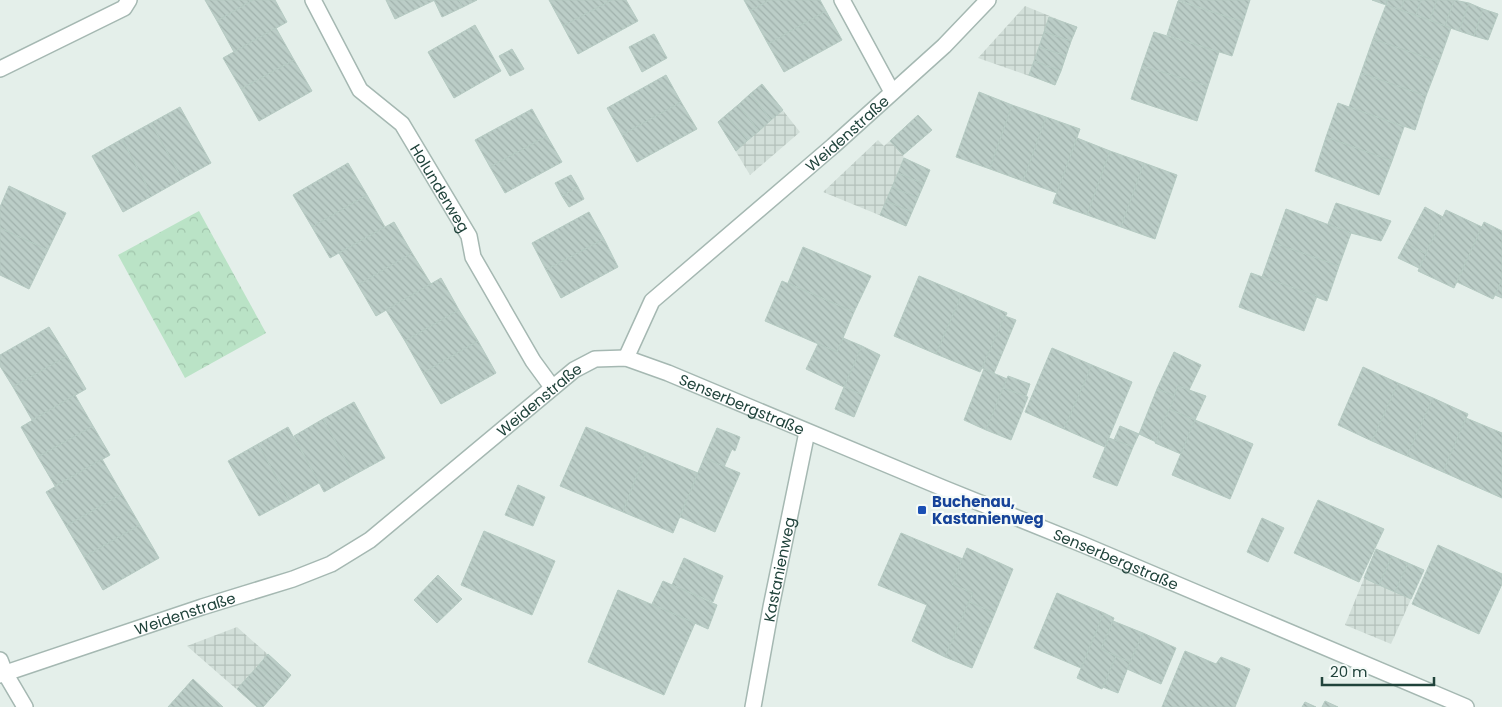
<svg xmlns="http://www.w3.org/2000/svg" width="1502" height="707" viewBox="0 0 1502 707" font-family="Poppins,sans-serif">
	<defs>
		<pattern id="industrial-grid" width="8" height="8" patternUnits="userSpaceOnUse" patternTransform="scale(1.25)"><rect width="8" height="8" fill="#d2dfd9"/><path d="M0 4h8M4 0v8" fill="none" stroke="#b4c1bb"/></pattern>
		<pattern id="park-crowns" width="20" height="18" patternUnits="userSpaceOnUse" patternTransform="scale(1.25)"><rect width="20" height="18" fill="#bae3c6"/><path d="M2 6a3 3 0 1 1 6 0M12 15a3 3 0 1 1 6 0" fill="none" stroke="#a0c4ab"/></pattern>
		<pattern id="building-back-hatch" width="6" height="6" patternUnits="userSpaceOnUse" patternTransform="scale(1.25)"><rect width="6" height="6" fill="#bbcdc7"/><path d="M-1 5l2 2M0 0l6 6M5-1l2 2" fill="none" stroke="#a0b1ac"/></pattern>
	</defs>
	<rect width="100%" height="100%" fill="#e4efea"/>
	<!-- industrial -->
	<g fill="url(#industrial-grid)">
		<polygon points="1025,6 1077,27 1055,85 978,58"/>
		<polygon points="762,84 800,132 750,175 718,122"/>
		<polygon points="918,115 932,130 903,155 904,158 930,170 906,226 823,192 878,140 884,146"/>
		<polygon points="1376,549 1424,570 1391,644 1345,625"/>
		<polygon points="237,627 291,675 263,707 257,707 187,646"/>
	</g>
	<!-- park -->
	<polygon fill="url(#park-crowns)" points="199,211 266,333 185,378 118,255"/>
	<!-- building -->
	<g fill="url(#building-back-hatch)" stroke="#b5cac2">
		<polygon points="205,0 253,0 217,21"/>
		<polygon points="253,0 275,0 287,22 234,52 217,21"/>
		<polygon points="386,0 435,0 395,19"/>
		<polygon points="434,0 459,0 463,7 442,17"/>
		<polygon points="459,0 477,0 463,7"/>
		<polygon points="549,0 612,0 563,26"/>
		<polygon points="612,0 626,0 638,21 578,54 563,26"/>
		<polygon points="744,0 770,0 750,11"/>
		<polygon points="770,0 820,0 826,11 768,44 750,11"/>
		<polygon points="1178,0 1250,0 1243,22"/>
		<polygon points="1372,0 1387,0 1386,5"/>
		<polygon points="1387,0 1404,0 1401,10 1386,5"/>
		<polygon points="1404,0 1421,0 1416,15 1401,10"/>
		<polygon points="1421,0 1437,0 1430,20 1416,15"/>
		<polygon points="1437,0 1454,0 1445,26 1430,20"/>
		<polygon points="1454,0 1469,3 1459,31 1445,26"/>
		<polygon points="1178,1 1243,22 1232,56 1167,35"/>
		<polygon points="1469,3 1483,9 1474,36 1459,31"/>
		<polygon points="1386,5 1451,28 1439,62 1373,39"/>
		<polygon points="1483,9 1498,14 1488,40 1474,36"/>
		<polygon points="826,11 842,40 784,72 768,44"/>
		<polygon points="1049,17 1077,27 1071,41 1044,32"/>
		<polygon points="475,25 501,71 454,98 428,52"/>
		<polygon points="276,28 294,60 241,89 223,58"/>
		<polygon points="1044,32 1071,41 1066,56 1039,47"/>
		<polygon points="1154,32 1219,52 1208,86 1142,66"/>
		<polygon points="654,34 667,58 642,72 629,47"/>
		<polygon points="1373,39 1439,62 1426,96 1361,73"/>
		<polygon points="1039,47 1066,56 1061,71 1034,61"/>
		<polygon points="512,49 524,69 510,76 499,56"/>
		<polygon points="294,60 312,91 259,121 241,89"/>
		<polygon points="1034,61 1061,71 1055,85 1029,75"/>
		<polygon points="1142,66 1208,86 1197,121 1131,99"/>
		<polygon points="1361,73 1426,96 1415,130 1349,107"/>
		<polygon points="666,75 681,102 622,135 607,108"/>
		<polygon points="762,84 783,110 771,120 750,94"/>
		<polygon points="979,92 1012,105 990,169 956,157"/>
		<polygon points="750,94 771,120 759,131 738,105"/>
		<polygon points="681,102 697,129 637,162 622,135"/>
		<polygon points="1338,103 1404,127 1392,161 1326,137"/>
		<polygon points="738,105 759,131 748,140 726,115"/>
		<polygon points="1012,105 1046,117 1023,181 990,169"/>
		<polygon points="180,107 211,163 182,179 151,123"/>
		<polygon points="532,109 547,136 490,167 475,140"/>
		<polygon points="726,115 748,140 736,151 718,122"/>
		<polygon points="918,115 932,130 903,155 890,141"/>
		<polygon points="1046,117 1080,129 1057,193 1023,181"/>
		<polygon points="151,123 182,179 152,196 122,139"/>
		<polygon points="547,136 562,162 505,193 490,167"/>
		<polygon points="1326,137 1392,161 1379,195 1315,171"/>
		<polygon points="1077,138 1110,151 1087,215 1053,203"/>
		<polygon points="122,139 152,196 123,212 92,156"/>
		<polygon points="1110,151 1144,163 1121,227 1087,215"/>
		<polygon points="904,158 930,170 924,184 898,173"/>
		<polygon points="348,163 367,195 312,227 293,195"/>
		<polygon points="1144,163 1177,175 1155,239 1121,227"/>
		<polygon points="898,173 924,184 918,198 892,187"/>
		<polygon points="571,175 578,187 562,196 555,183"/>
		<polygon points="9,186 66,213 48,250 0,228 0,207"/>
		<polygon points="578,187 584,199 569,207 562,196"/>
		<polygon points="892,187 918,198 912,212 886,201"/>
		<polygon points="367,195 385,227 330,258 312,227"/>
		<polygon points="886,201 912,212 906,226 880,215"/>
		<polygon points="1336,203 1391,221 1381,241 1351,233 1328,224"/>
		<polygon points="1425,207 1443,217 1426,254 1406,243"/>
		<polygon points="1286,209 1351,233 1339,266 1274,243"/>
		<polygon points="1446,210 1482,227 1454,288 1418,271"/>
		<polygon points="589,212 604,239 546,270 532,243"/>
		<polygon points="394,222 412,253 358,285 339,253"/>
		<polygon points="1484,222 1502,231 1502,280 1493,299 1457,282"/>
		<polygon points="0,228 48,250 29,289 0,275"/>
		<polygon points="604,239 618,267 561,298 546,270"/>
		<polygon points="1274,243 1339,266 1327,301 1262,277"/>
		<polygon points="1406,243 1426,254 1419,268 1398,258"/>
		<polygon points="803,247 871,276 854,312 788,283"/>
		<polygon points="412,253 431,284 376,316 358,285"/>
		<polygon points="1251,273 1317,296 1304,331 1239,307"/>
		<polygon points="919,276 962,294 936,354 894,336"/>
		<polygon points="441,278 459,310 405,341 386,310"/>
		<polygon points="1502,280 1502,298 1495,295"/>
		<polygon points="782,281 854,312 837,352 765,321"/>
		<polygon points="962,294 1007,313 980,372 936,354"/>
		<polygon points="459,310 478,341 423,373 405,341"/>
		<polygon points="1005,316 1016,320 994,373 982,368"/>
		<polygon points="49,327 67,356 13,387 0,366 0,355"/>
		<polygon points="843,338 862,346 844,387 806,369 818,344 837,352"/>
		<polygon points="478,341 496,373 441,404 423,373"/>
		<polygon points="862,346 880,355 863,395 844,387"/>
		<polygon points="1052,348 1092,365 1064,429 1025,412"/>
		<polygon points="1174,352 1201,365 1189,390 1178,386 1175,396 1157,389"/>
		<polygon points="67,356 86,389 32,420 13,387"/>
		<polygon points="1092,365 1132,382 1105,447 1064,429"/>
		<polygon points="1363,367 1398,383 1372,441 1338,425"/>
		<polygon points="984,369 1007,379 986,430 964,420"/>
		<polygon points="1008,376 1030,384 1026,396 1003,388"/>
		<polygon points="1398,383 1433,398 1407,456 1372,441"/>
		<polygon points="1178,386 1206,396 1195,420 1169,409"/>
		<polygon points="844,387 863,395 854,417 835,409"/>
		<polygon points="1003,388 1028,397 1011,440 986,430"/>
		<polygon points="1157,389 1175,396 1156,442 1139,434"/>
		<polygon points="75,395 93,426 38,457 21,427"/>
		<polygon points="1433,398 1468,414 1443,472 1407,456"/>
		<polygon points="354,402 385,458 354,475 323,419"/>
		<polygon points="1169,409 1195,420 1181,454 1155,443"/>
		<polygon points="1466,418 1502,433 1502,498 1443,472"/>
		<polygon points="323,419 354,475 324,492 294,436"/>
		<polygon points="1195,420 1253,444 1230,499 1172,475"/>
		<polygon points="93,426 110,455 55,486 38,457"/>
		<polygon points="1120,426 1139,434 1133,447 1114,440"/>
		<polygon points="288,427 319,483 289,500 258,444"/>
		<polygon points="586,427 646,452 623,512 560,486"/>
		<polygon points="717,428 740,437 735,451 732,449 724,467 704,458"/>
		<polygon points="1109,438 1133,447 1117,486 1093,477"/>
		<polygon points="258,444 289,500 259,516 228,461"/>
		<polygon points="646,452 698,473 673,533 623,512"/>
		<polygon points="704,458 740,473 715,532 680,517"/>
		<polygon points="102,459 122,494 66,526 46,492"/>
		<polygon points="518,485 545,497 533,526 505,515"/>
		<polygon points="122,494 140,525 84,557 66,526"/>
		<polygon points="1318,500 1384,529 1359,582 1294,553"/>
		<polygon points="1262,518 1284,528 1268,562 1247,552"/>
		<polygon points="140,525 159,558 103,590 84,557"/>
		<polygon points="484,531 555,561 532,615 461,585"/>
		<polygon points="901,533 963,559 952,584 973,593 945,657 912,641 927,605 878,585"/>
		<polygon points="1438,545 1502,574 1502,584 1479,634 1412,604"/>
		<polygon points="967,548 1013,569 995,613 969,602 973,593 952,584"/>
		<polygon points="1376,549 1392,556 1379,585 1364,578"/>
		<polygon points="1392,556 1408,563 1395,592 1379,585"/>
		<polygon points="684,558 723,576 713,602 672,585"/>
		<polygon points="1408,563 1424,570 1411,599 1395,592"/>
		<polygon points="438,575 462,599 437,623 414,600"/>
		<polygon points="663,581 717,605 708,629 652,604"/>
		<polygon points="618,590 695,623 664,695 588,662"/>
		<polygon points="1057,593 1104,613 1081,668 1034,648"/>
		<polygon points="969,602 995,613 972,668 945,657"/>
		<polygon points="1104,613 1114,618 1101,649 1116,656 1102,689 1077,678"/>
		<polygon points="1113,621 1143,633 1130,662 1101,649"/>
		<polygon points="1143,633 1176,648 1161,684 1127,669"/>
		<polygon points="1185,651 1216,664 1221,657 1250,669 1235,707 1162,707"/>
		<polygon points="268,654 291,675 281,687 258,666"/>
		<polygon points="1116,656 1130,662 1118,693 1103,687"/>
		<polygon points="258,666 281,687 270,699 247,678"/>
		<polygon points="247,678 270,699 263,707 257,707 237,689"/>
		<polygon points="193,679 223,707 168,707"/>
		<polygon points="1325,701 1338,707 1322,707"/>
		<polygon points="1305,702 1316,707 1302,707"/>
	</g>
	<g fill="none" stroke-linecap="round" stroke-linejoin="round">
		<defs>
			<g id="minor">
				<path id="s1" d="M 313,0 L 360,90 L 402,124 L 469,236 L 473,257 L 533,361 L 552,387"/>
				<polyline points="842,0 892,92"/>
				<polyline points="0,69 124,8 129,0"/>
				<path id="s2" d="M 626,358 L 652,301 L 833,146 L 944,46 L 988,0"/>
				<polyline points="0,660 5,673 25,707"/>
				<path id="s3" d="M 0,675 L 202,607 L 293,579 L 331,564 L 370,540 L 574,370 L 595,359 L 626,358 L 668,373 L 943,488 L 1084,545 L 1466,707"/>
				<path id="s4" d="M 753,707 L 771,607 L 807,432"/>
			</g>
		</defs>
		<!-- minor casing -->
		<use href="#minor" stroke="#a5b8b2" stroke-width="18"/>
		<!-- minor -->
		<use href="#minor" stroke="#fff" stroke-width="15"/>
	</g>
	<!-- markers -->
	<rect fill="#1a4fb4" stroke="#f5fbf8" stroke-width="2" x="917" y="505" width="10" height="10" rx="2.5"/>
	<g text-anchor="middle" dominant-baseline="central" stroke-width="4.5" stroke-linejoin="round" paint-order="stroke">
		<!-- street labels -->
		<g font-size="15" fill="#20433b" stroke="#f5fbf8">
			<text stroke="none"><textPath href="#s2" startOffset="320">Weidenstraße</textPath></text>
			<text stroke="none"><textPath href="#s1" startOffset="230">Holunderweg</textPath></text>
			<text stroke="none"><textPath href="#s3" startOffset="615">Weidenstraße</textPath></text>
			<text stroke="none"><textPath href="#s3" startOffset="840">Senserbergstraße</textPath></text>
			<text stroke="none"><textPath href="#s3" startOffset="1245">Senserbergstraße</textPath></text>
			<text stroke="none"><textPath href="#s4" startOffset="140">Kastanienweg</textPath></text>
			<text stroke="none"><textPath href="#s3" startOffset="195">Weidenstraße</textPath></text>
		</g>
		<!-- transit labels -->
		<g font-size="15" font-weight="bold" fill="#164399" stroke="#f5fbf8" text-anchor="start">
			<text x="932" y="501">Buchenau,<tspan x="932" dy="17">Kastanienweg</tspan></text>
		</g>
	</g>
	<!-- scale -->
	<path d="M1322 677v8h112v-8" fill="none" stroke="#20433b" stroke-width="2.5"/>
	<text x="1330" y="677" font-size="15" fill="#20433b" stroke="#f5fbf8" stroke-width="4" paint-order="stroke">20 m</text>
</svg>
